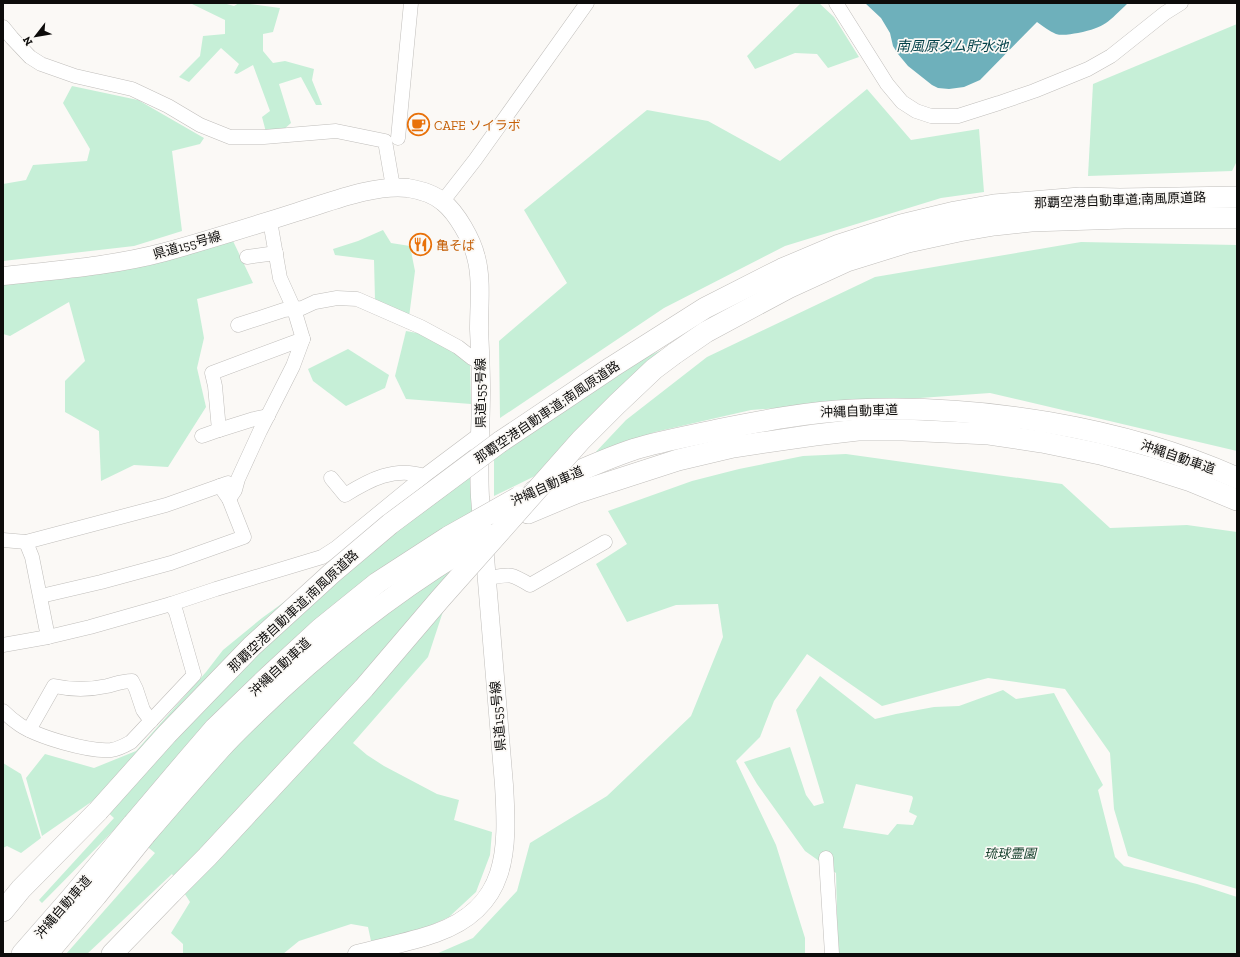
<svg xmlns="http://www.w3.org/2000/svg" width="1240" height="957" viewBox="0 0 1240 957" font-family="'Zilla Slab','Noto Sans JP',serif">
	<rect width="100%" height="100%" fill="#fbf9f6"/>
	<!-- green -->
	<g fill="#c6efd7" fill-rule="evenodd">
		<polygon points="190,3 223,3 234,6 239,3 242,3 280,8 273,32 263,34 263,51 273,63 285,61 314,69 312,80 322,105 316,105 301,77 279,84 291,123 282,131 266,132 262,117 270,111 253,65 237,74 234,73 239,64 221,48 189,82 179,77 200,56 203,36 225,34 225,20"/>
		<polygon points="801,3 819,3 834,17 859,57 828,68 817,54 795,53 755,69 747,56"/>
		<polygon points="1237,24 1237,161 1232,171 1088,176 1093,84"/>
		<polygon points="72,86 138,100 204,138 200,144 172,151 182,231 134,246 3,261 3,184 26,180 33,165 87,161 90,149 63,103"/>
		<polygon points="867,89 911,140 979,129 984,192 941,198 785,246 664,308 500,418 499,341 567,283 524,210 647,110 708,121 780,161"/>
		<polygon points="383,230 391,243 410,246 415,271 409,317 375,300 374,260 335,255 333,249 358,241"/>
		<polygon points="233,241 253,283 197,299 204,338 197,368 206,407 168,467 134,465 101,481 99,431 65,412 65,381 85,361 69,302 10,336 3,334 3,283"/>
		<polygon points="1081,242 1237,245 1237,451 990,393 751,410 655,432 592,456 626,420 707,357 875,277"/>
		<polygon points="406,331 428,335 470,362 471,404 406,399 395,376"/>
		<polygon points="675,344 602,408 535,476 494,496 494,459 646,357"/>
		<polygon points="348,349 389,375 385,388 346,406 313,381 308,369"/>
		<polygon points="846,454 1062,484 1110,528 1187,525 1237,532 1237,889 1128,856 1114,809 1110,753 1065,689 988,678 882,706 807,654 774,701 760,737 736,761 776,845 805,938 805,954 436,954 473,938 517,891 530,843 607,796 691,716 723,637 718,604 676,605 627,622 596,564 627,544 608,511 692,481 739,469 803,456"/>
		<polygon points="456,465 473,477 474,510 456,572 428,657 353,743 367,755 384,766 437,794 459,800 454,820 492,832 490,855 476,892 449,917 418,931 371,941 368,927 351,924 299,941 283,954 183,954 183,944 171,933 190,902 172,874 87,954 66,954 155,853 120,824 42,903 39,900 114,818 94,800 42,836 26,778 45,754 94,768 136,751 206,672 223,650 262,618 313,581"/>
		<path d="M 820,676 L 875,719 L 896,714 L 934,707 L 959,706 L 1003,690 L 1016,699 L 1054,693 L 1103,785 L 1098,790 L 1115,857 L 1124,866 L 1197,884 L 1237,897 L 1237,954 L 838,954 L 836,873 L 805,851 L 757,784 L 744,762 L 790,747 L 806,795 L 814,806 L 824,803 L 796,710 ZM 856,784 L 912,796 L 913,798 L 909,812 L 917,816 L 913,825 L 897,824 L 888,835 L 843,828 Z"/>
		<polygon points="3,763 21,774 41,838 21,853 7,846 3,848"/>
	</g>
	<!-- water -->
	<path fill="#6eb0bb" d="M 865,3 L 1128,3 C 1108,22 1106,27 1078,33 C 1071,34 1062,36 1056,34 C 1049,31 1043,26 1037,22 L 980,80 L 964,87 L 949,89 L 938,88 L 932,85 L 908,66 L 898,54 L 893,46 L 890,33 L 881,18 Z"/>
	<g fill="none" stroke-linecap="round" stroke-linejoin="round">
		<defs>
			<g id="minor">
				<polyline points="836,3 887,84 902,102 916,111 931,116 958,116 999,103 1034,91 1088,69 1111,56 1165,13 1181,3"/>
				<polyline points="3,27 12,38 30,57 41,64 75,76 132,89 168,106 200,125 230,137 264,137 336,131 385,141 393,187"/>
				<polyline points="398,138 411,3"/>
				<polyline points="443,201 475,160 587,3"/>
				<polyline points="247,257 276,253"/>
				<polyline points="238,325 284,310 302,308 315,302 337,298 357,299 421,327 458,347 472,358 480,362"/>
				<polyline points="268,416 254,419 219,430 215,386 212,373 303,339"/>
				<polyline points="202,436 219,430"/>
				<path d="M 331,478 L 345,495 C 369,480 395,466 424,476"/>
				<polyline points="229,499 235,490 238,479 260,431 293,366 303,339 294,309 280,278 270,221"/>
				<polyline points="3,540 26,542 166,505 228,483"/>
				<polyline points="26,542 32,557 48,637"/>
				<path d="M 488,578 C 510,574 510,573 530,585 L 605,542"/>
				<polyline points="41,596 101,582 171,563 244,537 229,499 220,486"/>
				<polyline points="3,645 48,637 90,627 171,604 216,589 322,557 336,548 424,476 480,434"/>
				<path d="M 3,711 C 8,716 14,721 20,725 C 38,737 89,752 111,750 C 119,749 124,746 131,742 L 194,675 L 176,612 L 171,604"/>
				<path d="M 29,730 L 54,686 C 72,690 89,690 107,686 C 115,684 123,681 132,681 L 136,689 L 143,710 L 151,721"/>
				<polyline points="826,858 832,954"/>
			</g>
			<path id="major" d="M 3,276 C 57,270 113,266 165,252 C 209,240 253,226 297,212 C 330,202 374,184 408,188 C 420,190 434,194 443,202 C 457,213 472,240 476,257 C 482,278 479,307 479,329 C 480,349 481,370 481,390 C 481,426 478,461 480,497 L 504,785 C 508,850 509,907 436,933 C 410,942 383,947 357,954"/>
			<g id="highway">
				<polyline points="674,354 706,332 788,288 847,261 908,242 959,231 994,225 1031,221 1124,218 1237,218"/>
				<polyline points="500,442 612,367 705,308 782,269 839,245 901,225 955,212 994,205 1080,198 1120,199 1237,197"/>
				<path d="M 534,491 C 568,476 601,460 635,449 C 662,441 690,436 717,430 C 762,421 807,412 853,410 C 978,404 1123,427 1237,478"/>
				<polyline points="528,513 576,493 678,460 733,447 815,435 858,430 903,430 989,434 1042,442 1100,454 1147,467 1191,481 1237,500"/>
				<polyline points="3,911 21,889 98,811"/>
				<polyline points="22,954 71,898 133,824"/>
				<polyline points="47,954 96,896 145,835"/>
				<polyline points="112,954 172,892"/>
			</g>
		</defs>
		<!-- minor casing -->
		<use href="#minor" stroke="#c0bebb" stroke-width="15"/>
		<!-- major casing -->
		<use href="#major" stroke="#c0bebb" stroke-width="19"/>
		<!-- highway casing -->
		<use href="#highway" stroke="#c0bebb" stroke-width="22"/>
		<!-- minor -->
		<use href="#minor" stroke="#fff" stroke-width="14"/>
		<!-- major -->
		<use href="#major" stroke="#fff" stroke-width="18"/>
		<!-- highway -->
		<use href="#highway" stroke="#fff" stroke-width="21"/>
		<defs>
			<g id="highway-bridge">
				<polyline points="98,811 167,734 252,646 332,573 390,524 500,442"/>
				<polyline points="133,824 189,758 215,728 269,676 320,629 377,583 448,537 519,497"/>
				<path d="M 145,835 C 170,806 195,777 220,749 C 239,728 260,709 281,689 C 345,630 414,578 489,535"/>
				<polyline points="172,892 207,857 364,688 440,599 581,440 617,404 654,369 674,354"/>
			</g>
		</defs>
		<!-- highway-bridge casing -->
		<use href="#highway-bridge" stroke="#c0bebb" stroke-width="22" stroke-linecap="butt"/>
		<!-- highway-bridge -->
		<use href="#highway-bridge" stroke="#fff" stroke-width="21"/>
	</g>
	<!-- icons -->
	<defs>
		<symbol id="cafe-ring" viewBox="-11 -11 22 22"><circle r="9.5" fill="#fbf9f6" stroke="#e8710a" stroke-width="1.5"/><path d="M-5.5-4.5H6V0H3Q3 3.5 0 3.5H-2.5Q-5.5 3.5-5.5 0ZM3-3.2v2h1.7v-2ZM-6 4.5H4V6H-6Z" fill="#e8710a"/></symbol>
		<symbol id="restaurant-ring" viewBox="-11 -11 22 22"><circle r="9.5" fill="#fbf9f6" stroke="#e8710a" stroke-width="1.5"/><path d="M-5-6h1v4h1v-4h1v4h1v-4h1v5L-1.5 .5V6h-2V.5L-5-1ZM5-6V6H3V1.5H1.5Q1.5-4 5-6Z" fill="#e8710a"/></symbol>
	</defs>
	<g fill-rule="evenodd">
		<use href="#cafe-ring" x="406" y="112" width="25" height="25"/>
		<use href="#restaurant-ring" x="408" y="232" width="25" height="25"/>
	</g>
	<g text-anchor="middle" dominant-baseline="central" stroke-width="3.5" stroke-linejoin="round" paint-order="stroke">
		<!-- food labels -->
		<g font-size="13" fill="#c56008" stroke="#fbf9f6" text-anchor="start">
			<text x="434" y="125">CAFE ソイラボ</text>
			<text x="436" y="245">亀そば</text>
		</g>
		<!-- street labels -->
		<g font-size="13" fill="#0d0c0b" stroke="#fbf9f6">
			<text transform="translate(1120 200) rotate(-2)">那覇空港自動車道;南風原道路</text>
			<text transform="translate(187 245) rotate(-16)">県道155号線</text>
			<text transform="translate(480 393) rotate(-90)">県道155号線</text>
			<text transform="translate(859 411) rotate(-2)">沖縄自動車道</text>
			<text transform="translate(547 412) rotate(-34)">那覇空港自動車道;南風原道路</text>
			<text transform="translate(1178 457) rotate(19)">沖縄自動車道</text>
			<text transform="translate(547 486) rotate(-24)">沖縄自動車道</text>
			<text transform="translate(293 611) rotate(-43)">那覇空港自動車道;南風原道路</text>
			<text transform="translate(280 667) rotate(-43)">沖縄自動車道</text>
			<text transform="translate(498 716) rotate(-95)">県道155号線</text>
			<text transform="translate(63 907) rotate(-49)">沖縄自動車道</text>
		</g>
		<!-- park labels -->
		<g font-size="13" font-style="italic" fill="#16402c" stroke="#fbf9f6">
			<text x="1010" y="853">琉球霊園</text>
		</g>
		<!-- water labels -->
		<g font-size="14" font-style="italic" fill="#003f47" stroke="#fbf9f6">
			<text x="952" y="46">南風原ダム貯水池</text>
		</g>
	</g>
	<!-- border -->
	<rect width="1240" height="957" fill="none" stroke="#0d0c0b" stroke-width="8"/>
	<!-- north arrow -->
	<g transform="translate(36 36) rotate(239)" stroke="#fbf9f6" stroke-width="3" paint-order="stroke">
	<path d="M0-3L7 15L0 10L-7 15Z" fill="#0d0c0b"/>
	<text y="-6" font-size="11" font-weight="bold" text-anchor="middle" fill="#0d0c0b">N</text>
	</g>
</svg>
